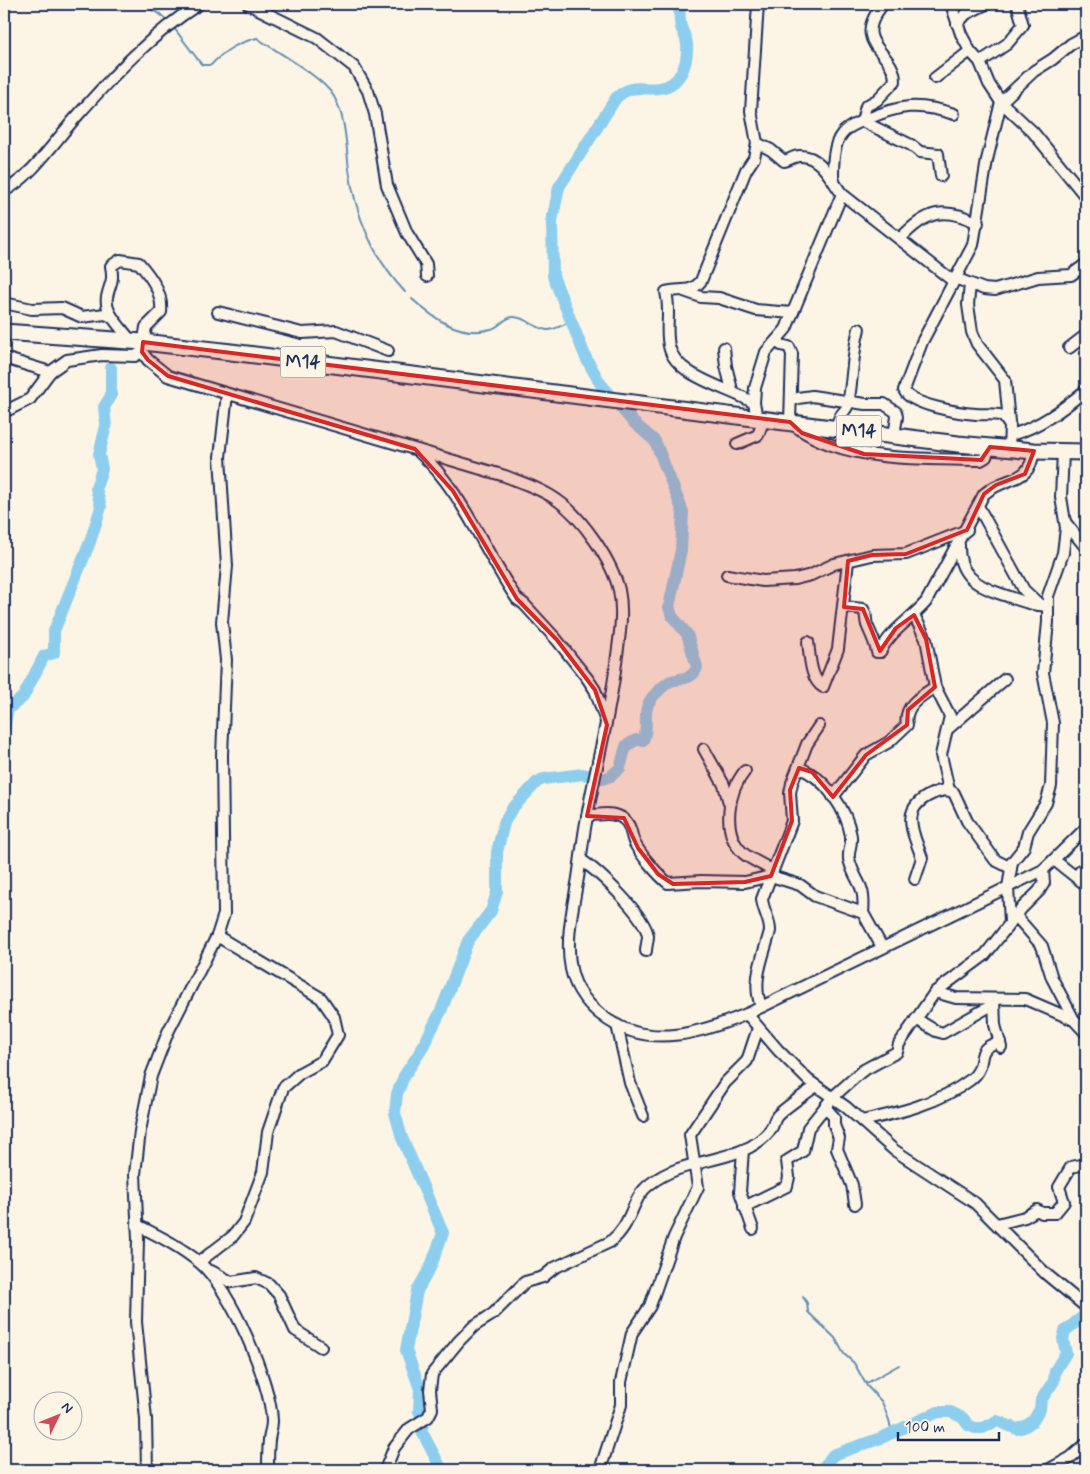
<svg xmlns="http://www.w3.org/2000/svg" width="1090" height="1474" viewBox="0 0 1090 1474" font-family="Mynerve,sans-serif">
	<rect width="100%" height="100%" fill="#fcf5e5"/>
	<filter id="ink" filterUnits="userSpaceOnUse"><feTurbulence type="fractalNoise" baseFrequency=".02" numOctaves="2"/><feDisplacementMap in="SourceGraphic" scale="10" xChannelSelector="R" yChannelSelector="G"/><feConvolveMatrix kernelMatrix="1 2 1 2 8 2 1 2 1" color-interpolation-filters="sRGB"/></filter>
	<g filter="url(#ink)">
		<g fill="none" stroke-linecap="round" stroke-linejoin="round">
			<!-- stream -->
			<g stroke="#5f8eb4" stroke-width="2">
				<polyline points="139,4 160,14 167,21"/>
				<path d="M 174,28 L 202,65 L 211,65 C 225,50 237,43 257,38 C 277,52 321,76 333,95 C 346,116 346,145 349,169 C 355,214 373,258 405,292"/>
				<path d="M 412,299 C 433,318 460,338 491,329 C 500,327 503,318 513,317 C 525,316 536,330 549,330 C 556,329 564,324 571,322"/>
				<polyline points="803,1297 807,1303 808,1312 835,1338 844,1354 854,1363 867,1386 882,1402 889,1420 892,1433"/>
				<polyline points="867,1383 899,1365"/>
			</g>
			<!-- river -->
			<g stroke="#8dceee" stroke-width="12">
				<polyline points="4,728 8,709 23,697 44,656 54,653 54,631 90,542 101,507 96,488 102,469 99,454 106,426 104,407 111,396 111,368"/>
				<path d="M 442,1470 L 421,1430 L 424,1422 L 419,1411 L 420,1389 L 406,1350 L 417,1291 L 431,1266 L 443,1233 L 402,1138 L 395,1113 L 397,1094 L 404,1076 L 420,1052 L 441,1011 L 468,941 L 491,911 L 497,892 L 497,852 L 504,823 L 511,810 L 537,782 L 543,779 L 583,774 L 603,779 L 611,776 L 620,768 L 626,746 L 636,740 L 643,740 C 650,727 641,713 651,699 C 654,695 667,682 671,681 C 681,678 693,680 697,667 L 687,634 L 672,616 L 669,607 L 681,550 L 683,512 L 655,441 L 633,422 L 600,383 L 586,358 L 553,276 L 552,221 L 559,187 L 616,98 C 634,82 639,91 659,88 C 680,86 688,64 687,45 C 687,39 683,33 681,27 C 679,20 680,11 679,4"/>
				<polyline points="819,1470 822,1469 833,1455 881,1438 938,1412 951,1412 963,1418 968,1425 975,1428 983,1428 997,1421 1017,1429 1024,1427 1033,1421 1040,1409 1041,1400 1054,1381 1055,1371 1066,1353 1063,1339 1065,1331 1086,1314"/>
			</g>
			<defs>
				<g id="minor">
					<polyline points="248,4 317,38 354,67 368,91 375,114 387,185 407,233 426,264 427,276"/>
					<path d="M 758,4 L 751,111 L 757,143 L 771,150 L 784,161 C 790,160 794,156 799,156 C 820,154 832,181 842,194 L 953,281"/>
					<polyline points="951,4 961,34 970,51 980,62 989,84 1001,102 1033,132 1086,197"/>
					<polyline points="957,24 966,14 986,4"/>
					<polyline points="980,62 1007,44 1023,25 1017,4"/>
					<polyline points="935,78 970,51"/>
					<path d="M 862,121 L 866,106 L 877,100 L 895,81 C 895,50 849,46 883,4"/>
					<polyline points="862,121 911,145 920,152 938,154 941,176"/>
					<path d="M 833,179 C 833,165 833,144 842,134 C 847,127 857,123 865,120 C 899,105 918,102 954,114"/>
					<path d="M 4,191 C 32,177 57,138 78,115 C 114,74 153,33 199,4"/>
					<path d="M 900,239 C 926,211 944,206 978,223"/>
					<polyline points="955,278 984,289 995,290 1038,277 1071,275 1086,264"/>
					<polyline points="970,284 968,305 972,332 977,344 1005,380 1009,422"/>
					<polyline points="684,291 701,297 719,298 756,310 792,313"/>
					<polyline points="4,303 32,309 62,308 82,317 105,314 112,317"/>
					<polyline points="218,312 302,333 336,331 388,351"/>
					<path d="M 778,340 L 781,345 L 789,347 L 792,354 L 790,422 C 840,464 920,458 981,460 L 986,457 L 990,447"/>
					<path d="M 131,341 C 122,328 104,313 107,297 C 110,282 114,283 111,266 L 120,260 L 139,263 C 151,277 163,293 161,312 L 146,327 L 142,352 L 148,360 L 168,376 L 505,476 C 523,483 542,489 557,500 C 582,517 612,561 619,590 C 624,614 619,639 616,663 C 610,715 596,765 587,817 C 583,837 581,858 578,878 C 573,908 565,939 571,969 C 575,990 590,1008 608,1020 C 652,1049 703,1032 747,1014 L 1043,870 L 1086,828"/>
					<polyline points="724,348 726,366 732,390"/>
					<polyline points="1069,348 1086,335"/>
					<polyline points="4,358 50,372"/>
					<polyline points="791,401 798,398 812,396 865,404 884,404 896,412 897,417 894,435"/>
					<path d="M 754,403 C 730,388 675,377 669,346 C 665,326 671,313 666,292 C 679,288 691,294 701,281 L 746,170 L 754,158 L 757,143"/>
					<polyline points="4,412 30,399 50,372 67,360 102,355 135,356 142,352"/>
					<polyline points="757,418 754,403 755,388 766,352 786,329 842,194"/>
					<path d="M 837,428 C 838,412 847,412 848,404 C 853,379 852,354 859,329"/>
					<path d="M 1011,435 C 1040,427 1063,409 1086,390"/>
					<polyline points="737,444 758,435 764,419"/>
					<path d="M 1009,449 L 1010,426 L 1003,416 C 994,413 985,415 976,414 C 960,413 910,405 904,390 L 922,342 L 973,245 L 987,160 L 1001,102 L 1034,71 L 1053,59 L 1071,44 L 1086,36"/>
					<path d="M 418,451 C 463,491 483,550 517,599 L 524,604 L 557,640 L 587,678 L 595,690 L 605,719"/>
					<polyline points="978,506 1024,590 1040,605 1047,606"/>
					<polyline points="1066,523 1086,548"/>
					<path d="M 959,545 C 958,574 976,586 1001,594 C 1014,598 1024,603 1038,605"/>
					<polyline points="727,575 763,581 795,579 811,575 834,564 872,555 906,554 967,530"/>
					<path d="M 844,607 L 863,609 C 867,614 865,619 867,625 C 871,635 875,641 877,652 L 880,652 C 891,630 910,620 926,602 L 984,494 C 1007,474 1029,486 1034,451"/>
					<polyline points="914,615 926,639 935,687 950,716 941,755 949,790"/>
					<path d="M 808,642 C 810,656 810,679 823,687 L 838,649 L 848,561"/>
					<polyline points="949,728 1005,679"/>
					<polyline points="704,749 724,785 729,803"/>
					<path d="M 799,768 C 824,776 847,810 851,836 C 852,844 848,851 849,859 C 855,884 866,882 863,913"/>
					<path d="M 745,771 C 728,791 721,833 743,853 C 751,860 763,864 773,871"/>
					<path d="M 833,797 L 866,755 L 889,742 L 907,725 C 903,706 921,696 935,687"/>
					<path d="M 587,816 C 601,814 622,810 629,826 C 632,832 632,839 635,844 C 641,855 658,875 668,883 L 701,881 L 745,882 L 771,876 L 800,885 L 815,896 L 863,913 L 882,947"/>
					<path d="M 581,860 C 598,871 645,915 648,936 C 648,940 646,947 646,951"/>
					<polyline points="1054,860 1086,885"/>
					<polyline points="1076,876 1086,865"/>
					<path d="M 915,879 L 922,858 C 914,834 898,809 932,794 C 939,791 947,788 954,793 L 967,821 L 995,860 L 1011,868"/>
					<polyline points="1015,915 1042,946 1052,978 1074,1020 1086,1033"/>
					<polyline points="1010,922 1008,888 1012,862 1024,847 1028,832 1046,803 1051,786 1053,723 1043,673 1048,622 1048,596 1063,553 1066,528 1061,497 1063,452"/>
					<polyline points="935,992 956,998 1025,999 1074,1020"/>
					<polyline points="994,999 995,1025 1001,1047"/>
					<path d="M 761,1006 C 751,981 764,955 770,931 C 770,919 763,911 762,899 L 792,821 L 790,793 L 792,783 L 807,744 L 819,726"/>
					<polyline points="747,1014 778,1050 808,1080 846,1107 894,1150 975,1203 1046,1274 1086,1307"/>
					<polyline points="916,1019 936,1031 943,1033 994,1004"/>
					<polyline points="617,1025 630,1083 643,1116"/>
					<polyline points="825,1107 834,1117 834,1125 839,1138 837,1149 852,1185 855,1204"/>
					<path d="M 862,1121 C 898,1113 940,1103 970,1080 C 991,1064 970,1049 1000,1042"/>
					<polyline points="743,1150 740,1192 753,1229"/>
					<polyline points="744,1207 787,1186 789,1177 787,1161 803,1151 808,1128 833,1097 862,1071 897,1052 899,1044 935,992 985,955 1022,908 1039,891 1044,883 1043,870"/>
					<polyline points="997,1224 1025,1217 1037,1210 1042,1213 1055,1213 1064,1202 1059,1187 1071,1167 1086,1164"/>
					<path d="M 137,1225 C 159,1236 181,1247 200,1263 C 230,1288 271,1382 272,1421 C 272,1427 270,1433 269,1440 C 268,1450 268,1460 268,1470"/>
					<polyline points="199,1262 233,1236 244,1222 263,1172 268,1132 283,1088 300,1073 322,1061 338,1035 334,1017 321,998 217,936"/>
					<polyline points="211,1271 231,1282 256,1278 269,1284 279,1295 295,1330 321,1347"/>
					<polyline points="147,1470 146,1419 136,1322 138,1239 135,1174 140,1131 151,1076 168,1032 217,936 224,914 222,755 226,660 222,622 227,566 220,457 227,394"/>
					<path d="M 385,1470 L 394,1448 L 409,1429 L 428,1417 L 432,1409 L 430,1390 L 432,1374 L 459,1341 L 474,1326 L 493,1314 L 525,1282 L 543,1277 L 554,1268 L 610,1242 C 634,1223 630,1199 650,1184 C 679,1161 718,1163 750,1147 C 759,1142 767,1136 772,1127 C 774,1123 774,1120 777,1116 C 788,1105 803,1096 816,1086"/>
					<polyline points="600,1470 621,1405 621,1382 632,1333 650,1306 674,1237 698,1187 690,1135 725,1083 747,1061 758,1028"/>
					<polyline points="1048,1470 1070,1458 1086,1444"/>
				</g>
				<polyline id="highway" points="4,332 143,342 231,352 958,444 1034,451 1086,452"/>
			</defs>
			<!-- minor casing -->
			<use href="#minor" stroke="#1b2f5e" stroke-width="14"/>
			<!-- highway casing -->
			<use href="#highway" stroke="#1b2f5e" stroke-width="19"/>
			<!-- minor -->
			<use href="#minor" stroke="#fcf5e5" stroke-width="10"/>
			<!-- highway -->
			<use href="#highway" stroke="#fcf5e5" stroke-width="15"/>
		</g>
	</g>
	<!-- marked area -->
	<path fill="#d62828" fill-opacity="0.2" stroke="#d62828" stroke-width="4" stroke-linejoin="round" d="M 143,342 L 790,422 L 802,433 L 864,454 L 981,460 L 990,447 L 1034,451 L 1025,474 L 996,485 L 984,494 L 967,530 L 906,554 L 872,555 L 848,561 L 844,607 L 863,609 L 880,651 L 896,628 L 914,615 L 926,639 L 935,687 L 908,710 L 907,725 L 866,755 L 833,797 L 812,772 L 799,768 L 790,790 L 792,821 L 771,876 L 745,882 L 673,884 L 658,874 L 638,848 L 624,818 L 587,816 L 607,725 L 595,690 L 557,640 L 517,599 L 453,491 L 415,449 L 168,376 L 148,360 L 142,352 Z"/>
	<g text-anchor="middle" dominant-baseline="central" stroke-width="4.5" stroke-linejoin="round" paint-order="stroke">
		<!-- shield labels -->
		<g fill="#fcf5e5" stroke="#5e6a86" stroke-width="1">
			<rect x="280.5" y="346.5" width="45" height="31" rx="4"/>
			<rect x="836.5" y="415.5" width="45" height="31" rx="4"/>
		</g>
		<g font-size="18" font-weight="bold" fill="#1b2f5e">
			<text x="303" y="362">M14</text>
			<text x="859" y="431">M14</text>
		</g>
	</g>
	<!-- margin -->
	<rect width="1090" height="1474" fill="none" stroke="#fcf5e5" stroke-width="20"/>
	<rect x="10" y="10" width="1070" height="1454" fill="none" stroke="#1b2f5e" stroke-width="2" filter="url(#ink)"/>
	<!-- north arrow -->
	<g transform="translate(58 1416) rotate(47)"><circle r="24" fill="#fcf5e5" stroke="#a2a6af"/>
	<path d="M0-4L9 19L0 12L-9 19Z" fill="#d1495b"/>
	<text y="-8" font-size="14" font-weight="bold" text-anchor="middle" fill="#1b2f5e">N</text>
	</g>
	<!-- scale -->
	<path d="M898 1432v8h101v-8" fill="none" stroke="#1b2f5e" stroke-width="2.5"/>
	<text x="905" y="1432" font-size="15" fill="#1b2f5e" stroke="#fcf5e5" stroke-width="4" paint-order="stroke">100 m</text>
</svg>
